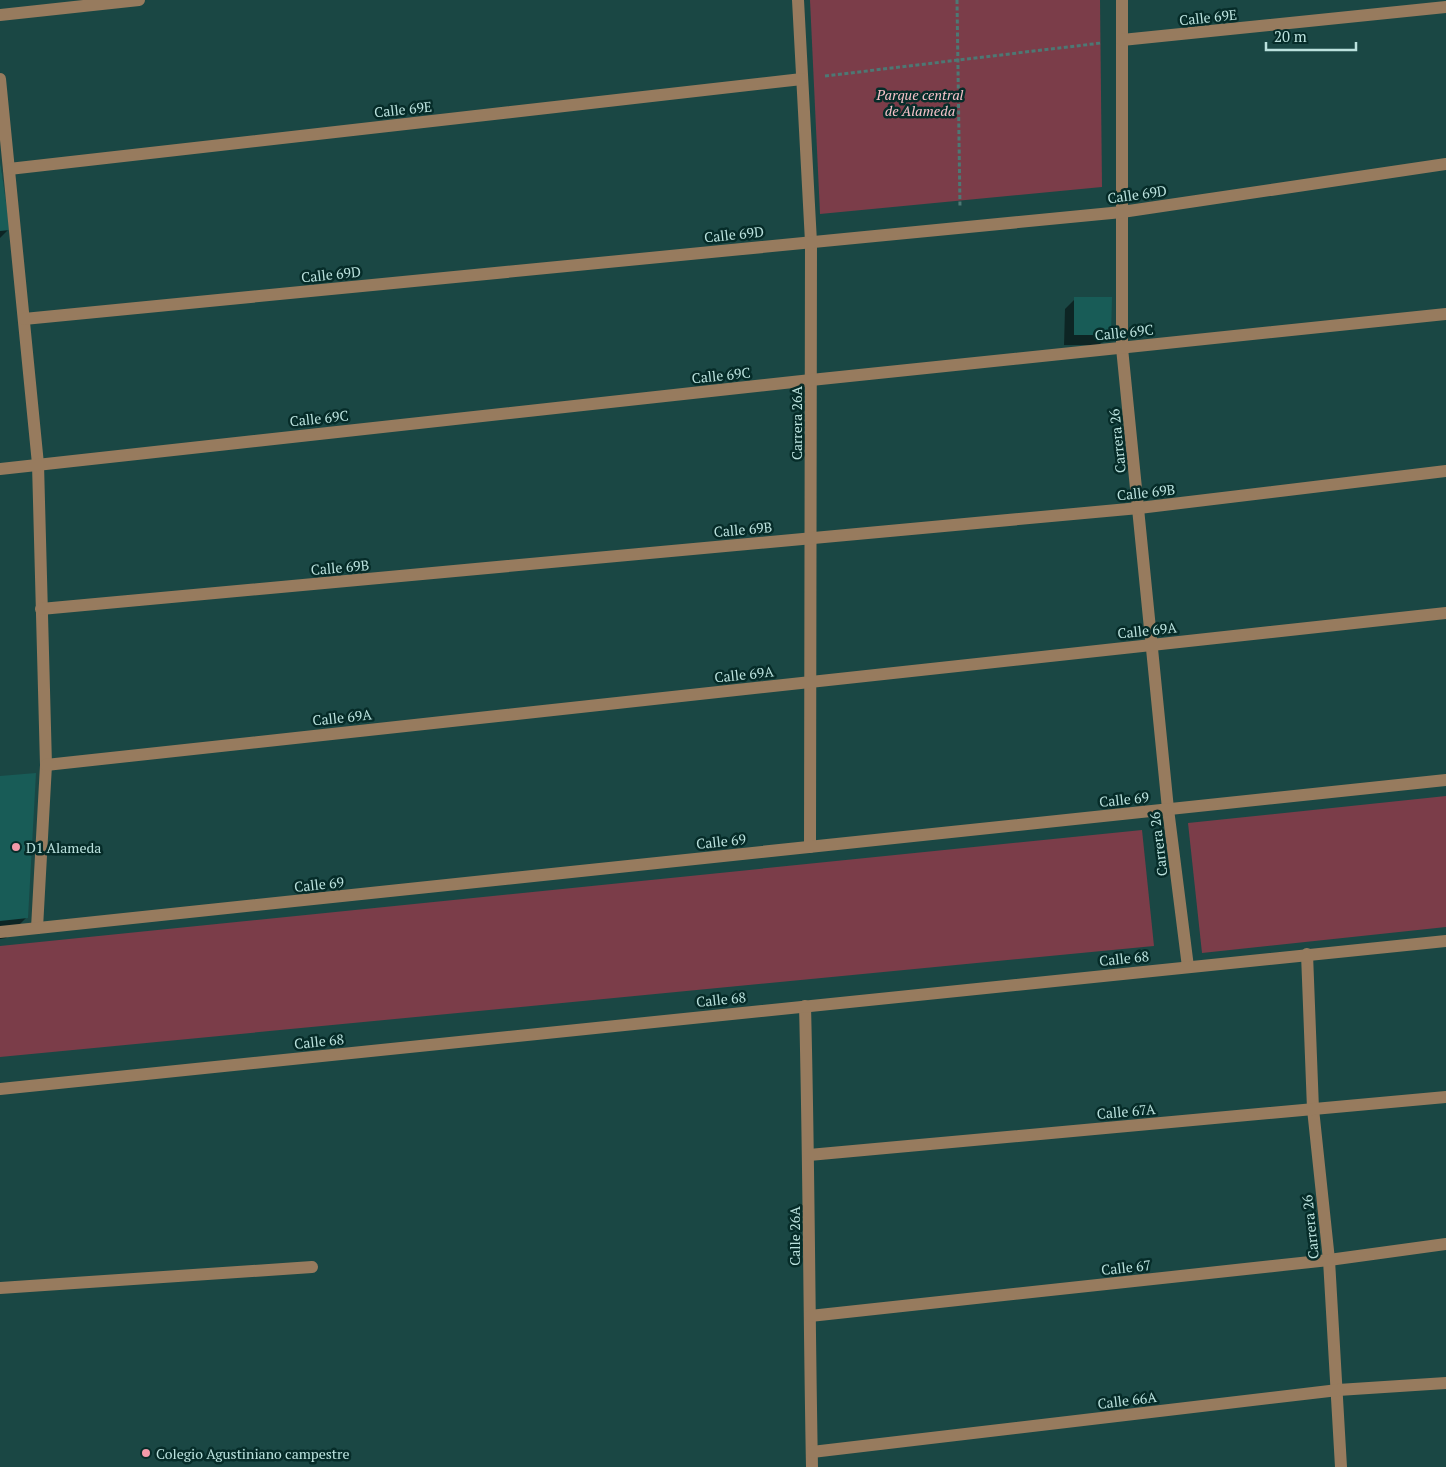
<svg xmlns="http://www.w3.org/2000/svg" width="1446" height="1467" viewBox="0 0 1446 1467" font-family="'PT Serif',serif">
	<rect width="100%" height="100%" fill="#1a4744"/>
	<!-- green -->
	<g fill="#7b3d49">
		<polygon points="810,0 1100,0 1102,187 820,214"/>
		<polygon points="1446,796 1446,927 1202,953 1188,823"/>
		<polygon points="1142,830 1154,946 0,1057 0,946"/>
	</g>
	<!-- shadow -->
	<g fill="#0007">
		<polygon points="0,161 9,229 0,238"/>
		<polygon points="1075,299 1110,334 1099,345 1064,345 1065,309"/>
		<polygon points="0,777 26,918 6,938 0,939"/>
	</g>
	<!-- building -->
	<g fill="#185c57">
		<polygon points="0,160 10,230 0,231"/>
		<polygon points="1074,297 1112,297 1111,335 1074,335"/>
		<polygon points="36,773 28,918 0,921 0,776"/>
	</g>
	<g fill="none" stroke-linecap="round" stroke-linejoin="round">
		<!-- path -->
		<g stroke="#4d7874" stroke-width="3" stroke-dasharray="4 2.5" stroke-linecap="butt">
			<polyline points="957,0 960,207"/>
			<polyline points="825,76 1101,43"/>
		</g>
		<!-- minor -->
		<g stroke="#977b5e" stroke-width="12">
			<polyline points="798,0 811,242 810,847"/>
			<polyline points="1122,0 1122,348 1168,809 1188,967"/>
			<polyline points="0,15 139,0"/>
			<polyline points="1122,40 1446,7"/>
			<polyline points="0,79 38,464 46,765 37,928"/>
			<polyline points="9,169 802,79"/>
			<polyline points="24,319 1122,212 1446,164"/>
			<polyline points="0,469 811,380 1446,314"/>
			<polyline points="41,609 1139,508 1446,471"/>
			<polyline points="46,765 1446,613"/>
			<polyline points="0,932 1446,780"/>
			<polyline points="1307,954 1313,1109 1329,1260 1341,1467"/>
			<path d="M 805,1006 C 809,1160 809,1313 812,1467"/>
			<polyline points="0,1089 1446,941"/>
			<polyline points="809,1155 1446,1097"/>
			<polyline points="0,1288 312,1267"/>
			<polyline points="810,1316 1329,1260 1446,1244"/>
			<polyline points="812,1452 1338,1390 1446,1383"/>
		</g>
	</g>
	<!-- markers -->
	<g fill="#f39aa9" stroke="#062c29" stroke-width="2">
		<circle cx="16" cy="847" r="5"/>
		<circle cx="146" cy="1453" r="5"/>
	</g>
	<g text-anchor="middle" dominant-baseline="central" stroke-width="5" stroke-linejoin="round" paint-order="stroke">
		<!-- street labels -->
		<g font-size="14" fill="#bbe2de" stroke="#062c29">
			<text transform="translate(1208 17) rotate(-6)">Calle 69E</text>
			<text transform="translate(403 109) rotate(-6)">Calle 69E</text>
			<text transform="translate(1137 194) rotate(-8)">Calle 69D</text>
			<text transform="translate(734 234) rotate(-6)">Calle 69D</text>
			<text transform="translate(331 274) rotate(-6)">Calle 69D</text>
			<text transform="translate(1124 332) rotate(-6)">Calle 69C</text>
			<text transform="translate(721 375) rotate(-6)">Calle 69C</text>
			<text transform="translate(319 418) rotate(-6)">Calle 69C</text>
			<text transform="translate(796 423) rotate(-90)">Carrera 26A</text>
			<text transform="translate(1117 441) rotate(-96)">Carrera 26</text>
			<text transform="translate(1146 492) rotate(-6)">Calle 69B</text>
			<text transform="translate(743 529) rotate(-5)">Calle 69B</text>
			<text transform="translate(340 567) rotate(-5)">Calle 69B</text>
			<text transform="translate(1147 630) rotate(-6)">Calle 69A</text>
			<text transform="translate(744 674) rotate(-6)">Calle 69A</text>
			<text transform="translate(342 717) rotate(-6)">Calle 69A</text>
			<text transform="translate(1124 799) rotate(-6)">Calle 69</text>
			<text transform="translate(721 841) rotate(-6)">Calle 69</text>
			<text transform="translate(1158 844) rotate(-97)">Carrera 26</text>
			<text transform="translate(319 884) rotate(-6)">Calle 69</text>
			<text transform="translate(1124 958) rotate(-6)">Calle 68</text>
			<text transform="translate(721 999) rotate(-6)">Calle 68</text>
			<text transform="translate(319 1041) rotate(-6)">Calle 68</text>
			<text transform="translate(1126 1111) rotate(-5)">Calle 67A</text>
			<text transform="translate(1310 1227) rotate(-96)">Carrera 26</text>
			<text transform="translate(794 1236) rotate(-90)">Calle 26A</text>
			<text transform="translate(1126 1267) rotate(-6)">Calle 67</text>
			<text transform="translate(1127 1400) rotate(-7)">Calle 66A</text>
		</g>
		<!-- park labels -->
		<g font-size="14" font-style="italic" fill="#f6c2c9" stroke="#062c29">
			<text x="920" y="94">Parque central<tspan x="920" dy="16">de Alameda</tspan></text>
		</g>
		<!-- poi labels -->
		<g font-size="14" fill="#bbe2de" stroke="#062c29" text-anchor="start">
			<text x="26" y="847">D1 Alameda</text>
			<text x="156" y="1453">Colegio Agustiniano campestre</text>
		</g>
	</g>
	<!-- scale -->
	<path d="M1266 42v8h90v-8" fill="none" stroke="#bbe2de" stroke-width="2.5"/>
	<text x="1274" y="42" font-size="15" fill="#bbe2de" stroke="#062c29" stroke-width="4" paint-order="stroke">20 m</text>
</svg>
